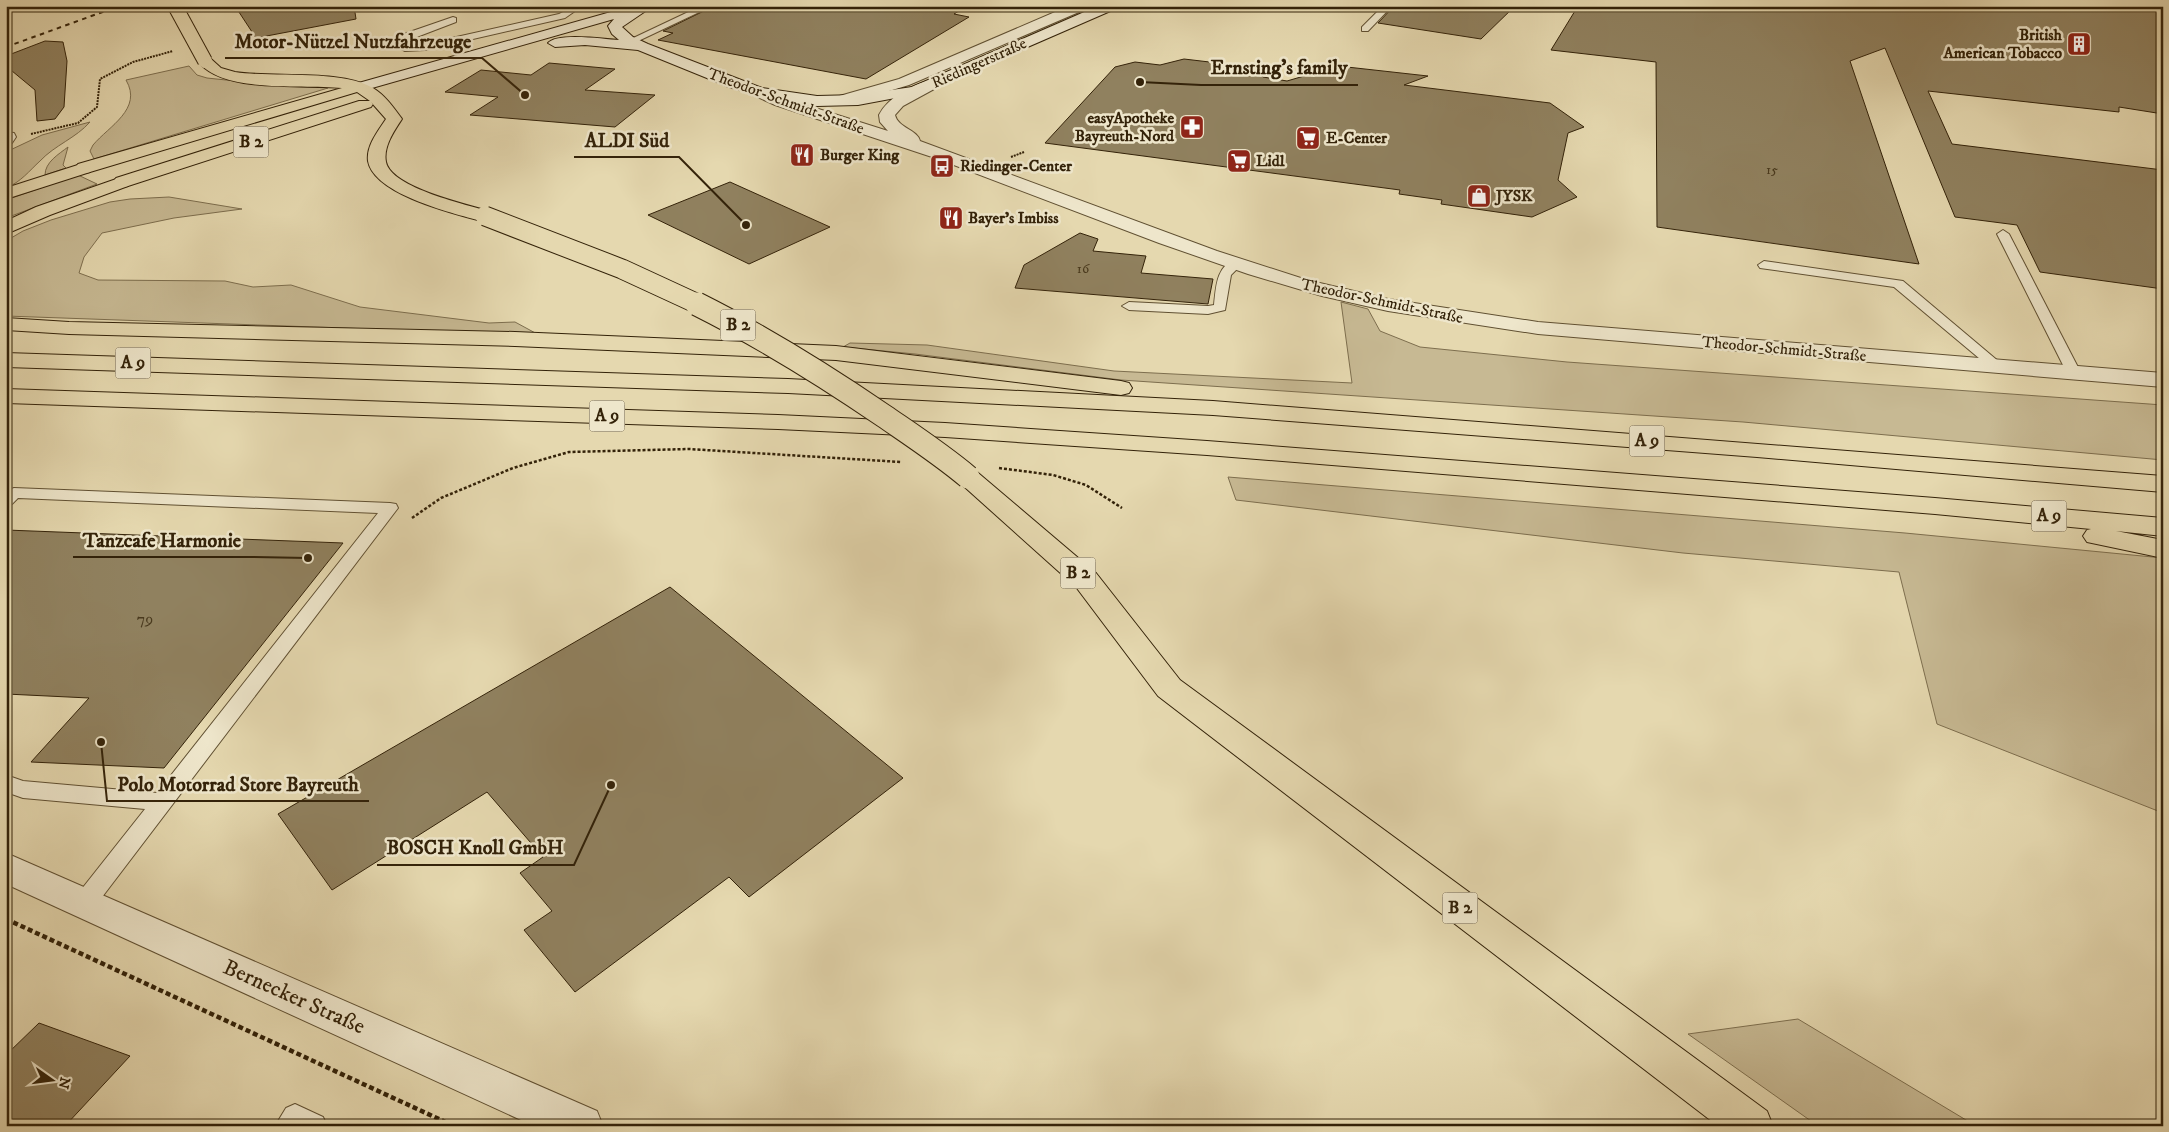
<svg xmlns="http://www.w3.org/2000/svg" width="2169" height="1132" viewBox="0 0 2169 1132" font-family="'IM FELL DW Pica',serif">
	<rect width="100%" height="100%" fill="#e5d8af"/>
	<filter id="stains"><feTurbulence type="fractalNoise" baseFrequency=".004" numOctaves="4"/><feColorMatrix values="0 0 0 0 .2 0 0 0 0 .09 0 0 0 0 .02 0 0 0 .5 -.17"/></filter>
	<radialGradient id="worn" r=".72"><stop offset=".6" stop-color="#630" stop-opacity="0"/><stop offset="1" stop-color="#630" stop-opacity=".3"/></radialGradient>
	<!-- green -->
	<g fill="#c7b993" stroke="#7d6e4e">
		<path d="M 189,66 L 197,75 L 207,78 L 245,82 L 323,86 L 328,88 L 94,159 L 90,151 L 93,145 C 109,126 143,109 126,80 Z"/>
		<path d="M 90,122 C 76,138 55,145 40,161 C 29,171 21,182 6,188 L 6,152 L 42,135 Z"/>
		<path d="M 68,147 L 63,165 L 66,168 L 45,175 C 45,162 59,154 68,147 Z"/>
		<polygon points="78,175 97,184 6,218 6,200"/>
		<polygon points="169,197 242,209 174,218 102,233 84,257 79,273 98,280 225,281 253,287 291,285 360,307 489,323 515,322 539,335 6,316 6,241 23,231 51,220 110,202 130,199"/>
		<polygon points="1341,302 1368,309 1380,331 1420,347 1567,362 2163,405 2163,460 1743,422 1121,380 915,354 843,347 850,343 927,345 1114,371 1352,383"/>
		<polygon points="1228,477 1905,533 2163,558 2163,813 1937,724 1899,572 1683,553 1236,500"/>
		<polygon points="1798,1019 1976,1126 1818,1126 1688,1034"/>
	</g>
	<!-- building -->
	<g fill="#90815f" stroke="#332209">
		<polygon points="235,6 354,6 356,19 256,38"/>
		<polygon points="714,6 967,6 954,14 969,17 866,79 658,40 673,33 663,31"/>
		<polygon points="1394,6 1515,6 1481,39 1378,23"/>
		<polygon points="1578,6 2163,6 2163,114 2119,107 2119,112 1928,91 1952,144 2163,170 2163,289 2040,272 2017,225 1955,217 1885,48 1850,61 1919,264 1657,227 1656,62 1551,50"/>
		<polygon points="45,41 63,42 67,61 64,107 55,119 37,121 35,90 6,66 6,56"/>
		<polygon points="1184,59 1252,67 1263,77 1287,81 1338,66 1428,76 1404,85 1550,103 1584,127 1568,133 1558,180 1577,197 1532,217 1441,204 1442,200 1399,194 1400,190 1045,143 1115,67 1135,62 1160,65"/>
		<polygon points="549,63 615,69 585,90 655,95 615,127 470,115 498,97 445,92 481,70 531,75"/>
		<polygon points="730,182 830,227 749,264 648,215"/>
		<polygon points="1080,233 1098,239 1093,251 1146,256 1141,273 1213,279 1208,304 1015,288 1024,265"/>
		<polygon points="6,530 343,543 164,768 31,762 89,698 6,694"/>
		<polygon points="670,587 903,778 749,897 729,877 575,992 524,930 552,911 520,873 543,857 487,792 332,890 278,814"/>
		<polygon points="39,1023 130,1056 65,1126 6,1126 6,1055"/>
	</g>
	<g fill="none" stroke-linecap="round" stroke-linejoin="round">
		<defs>
			<g id="service">
				<polygon points="566,6 574,6 575,11 565,18 425,50 405,51 390,43 398,36 453,17 456,18 456,22 401,43 406,45 425,44 559,14 567,10"/>
				<polygon points="701,6 712,6 634,43 631,44 627,41"/>
				<polygon points="1383,6 1392,6 1368,31 1362,31 1362,27"/>
				<polygon points="2003,230 2009,234 2081,373 2079,376 2069,376 2067,373 1997,234"/>
				<path d="M 1236,260 L 1242,264 L 1231,275 L 1225,310 L 1208,314 L 1129,310 L 1122,306 L 1129,302 L 1208,306 L 1214,305 C 1216,288 1216,265 1236,260 Z"/>
				<polygon points="1764,261 1903,281 2004,366 2002,369 1992,369 1894,287 1760,268 1758,265"/>
				<polygon points="14,488 390,503 396,504 398,508 93,909 85,912 77,909 74,902 77,895 145,809 23,798 6,792 6,775 23,781 157,793 378,513 18,498 12,504 6,505 6,491"/>
				<polygon points="295,1104 323,1117 327,1126 275,1126 286,1108"/>
			</g>
			<g id="minor">
				<polygon points="1069,6 1087,6 1086,9 909,85 842,105 836,103 834,100 836,97 899,79"/>
				<polygon points="6,132 14,133 16,137 12,143 6,144"/>
			</g>
			<g id="tertiary">
				<path d="M 931,80 L 936,82 L 939,85 L 936,88 L 903,106 L 895,115 C 898,128 918,130 920,141 L 1217,251 L 1307,280 L 1388,299 L 1538,322 L 2163,373 L 2163,387 L 1538,334 L 1388,311 L 1322,296 L 1248,274 L 1159,243 L 938,159 L 775,105 L 753,95 L 750,92 L 753,89 L 763,89 L 787,99 L 888,131 L 880,122 L 879,115 C 888,97 912,85 931,80 Z"/>
				<polygon points="6,853 597,1111 603,1126 534,1126 6,884"/>
			</g>
			<path id="secondary" d="M 632,6 L 648,6 L 650,8 L 622,27 L 633,37 L 648,44 L 762,88 L 817,96 L 858,95 L 912,87 L 1098,6 L 1116,6 L 1115,9 L 922,93 L 858,105 L 817,106 L 777,101 L 729,87 L 638,50 L 585,45 L 555,47 L 548,43 C 557,32 605,39 619,40 L 612,34 L 608,26 L 614,19 L 365,90 L 355,90 L 352,87 L 355,84 Z"/>
			<g id="primary">
				<path d="M 205,57 L 210,58 L 221,68 L 235,72 C 274,78 341,69 373,88 C 385,95 394,108 402,119 C 394,131 383,147 386,162 C 391,188 468,205 492,212 L 494,216 L 492,220 L 485,222 C 456,214 374,195 368,161 C 366,146 378,131 386,119 L 371,102 L 373,104 L 371,107 L 128,186 L 122,187 L 116,186 L 113,182 L 116,178 L 359,101 L 370,101 L 357,92 L 90,172 L 84,173 L 78,172 L 75,168 L 78,164 L 342,88 C 304,84 221,94 198,61 L 200,58 Z"/>
				<polygon points="968,469 977,472 1096,573 1180,680 1767,1111 1773,1126 1718,1126 1158,696 1076,587 959,482 955,477 959,472"/>
			</g>
			<g id="motorway">
				<polygon points="84,163 90,164 93,168 90,172 6,199 6,188"/>
				<polygon points="122,177 128,178 131,182 128,186 50,215 6,234 6,221 36,207"/>
				<polygon points="6,318 69,322 515,332 836,346 1121,381 1129,383 1132,388 1129,393 1121,395 836,360 515,346 69,334 6,330"/>
				<polygon points="6,353 788,379 1213,401 2163,476 2163,492 1757,457 1213,415 788,393 6,367"/>
				<polygon points="6,389 778,415 945,423 1207,441 1935,498 2163,518 2163,536 2116,531 2163,540 2163,558 2087,542 2083,536 2087,530 2091,529 1935,514 1207,455 945,437 778,429 6,403"/>
			</g>
		</defs>
		<!-- service casing -->
		<use href="#service" stroke="#605032" stroke-width="2"/>
		<!-- minor casing -->
		<use href="#minor" stroke="#605032" stroke-width="2"/>
		<!-- tertiary casing -->
		<use href="#tertiary" stroke="#605032" stroke-width="2"/>
		<!-- secondary casing -->
		<use href="#secondary" stroke="#332209" stroke-width="2"/>
		<!-- primary casing -->
		<use href="#primary" stroke="#332209" stroke-width="2"/>
		<!-- motorway casing -->
		<use href="#motorway" stroke="#332209" stroke-width="2"/>
		<!-- path-far2 -->
		<g stroke="#332209" stroke-width="2" stroke-dasharray="2 1" stroke-linecap="butt">
			<polyline points="31,134 78,123 97,107 100,79 133,62 173,51"/>
			<polyline points="1011,157 1024,152"/>
		</g>
		<!-- path-far1 -->
		<g stroke="#332209" stroke-width="2.5" stroke-dasharray="3 2" stroke-linecap="butt">
			<polyline points="999,468 1053,475 1086,485 1122,508"/>
			<polyline points="412,518 441,498 513,468 569,452 689,449 901,462"/>
		</g>
		<!-- path -->
		<polyline stroke="#332209" stroke-width="4.5" stroke-dasharray="5 3" stroke-linecap="butt" points="6,919 454,1126"/>
		<!-- service -->
		<use href="#service" fill="#eee6cb" fill-rule="evenodd"/>
		<!-- minor -->
		<use href="#minor" fill="#eee6cb" fill-rule="evenodd"/>
		<!-- tertiary -->
		<use href="#tertiary" fill="#eee6cb" fill-rule="evenodd"/>
		<!-- secondary -->
		<use href="#secondary" fill="#eee6cb" fill-rule="evenodd"/>
		<!-- primary -->
		<use href="#primary" fill="#e5d8af" fill-rule="evenodd"/>
		<!-- motorway -->
		<use href="#motorway" fill="#e5d8af" fill-rule="evenodd"/>
		<!-- rail -->
		<polyline stroke="#332209" stroke-width="2" stroke-dasharray="4.5 4.5" stroke-linecap="butt" points="6,47 119,6"/>
		<defs>
			<polyline id="primary-bridge-far2" points="175,6 205,61"/>
			<polyline id="primary-bridge-far1" points="485,216 622,269 700,305"/>
			<path id="primary-bridge" d="M 697,304 C 763,337 824,375 884,416 C 913,436 942,455 968,477"/>
		</defs>
		<!-- primary-bridge-far2 casing -->
		<use href="#primary-bridge-far2" stroke="#332209" stroke-width="16" stroke-linecap="butt"/>
		<!-- primary-bridge-far1 casing -->
		<use href="#primary-bridge-far1" stroke="#332209" stroke-width="21" stroke-linecap="butt"/>
		<!-- primary-bridge casing -->
		<use href="#primary-bridge" stroke="#332209" stroke-width="25" stroke-linecap="butt"/>
		<!-- primary-bridge-far2 -->
		<use href="#primary-bridge-far2" stroke="#e5d8af" stroke-width="14"/>
		<!-- primary-bridge-far1 -->
		<use href="#primary-bridge-far1" stroke="#e5d8af" stroke-width="19"/>
		<!-- primary-bridge -->
		<use href="#primary-bridge" stroke="#e5d8af" stroke-width="23"/>
	</g>
	<!-- icons -->
	<defs>
		<symbol id="building-square" viewBox="-11 -11 22 22"><rect x="-9" y="-9" width="18" height="18" rx="4" fill="#8f2418" stroke="#eee6cb"/><path d="M-4-6H4V6H1V3H-1V6H-4ZM-2.5-4.3h1.7v1.8h-1.7ZM.8-4.3h1.7v1.8H.8ZM-2.5-1h1.7V.8h-1.7ZM.8-1h1.7V.8H.8Z" fill="#fff"/></symbol>
		<symbol id="pharmacy-square" viewBox="-11 -11 22 22"><rect x="-9" y="-9" width="18" height="18" rx="4" fill="#8f2418" stroke="#eee6cb"/><path d="M-2-6h4v4h4v4h-4v4h-4v-4h-4v-4h4Z" fill="#fff"/></symbol>
		<symbol id="supermarket-square" viewBox="-11 -11 22 22"><rect x="-9" y="-9" width="18" height="18" rx="4" fill="#8f2418" stroke="#eee6cb"/><path d="M-6-5.5h2.5l.6 2H6L4.5 2H-2.5L-4.4-4H-6ZM-1.5 3.2a1.3 1.3 0 1 0 .1 0ZM3 3.2a1.3 1.3 0 1 0 .1 0Z" fill="#fff"/></symbol>
		<symbol id="restaurant-square" viewBox="-11 -11 22 22"><rect x="-9" y="-9" width="18" height="18" rx="4" fill="#8f2418" stroke="#eee6cb"/><path d="M-5-6h1v4h1v-4h1v4h1v-4h1v5L-1.5 .5V6h-2V.5L-5-1ZM5-6V6H3V1.5H1.5Q1.5-4 5-6Z" fill="#fff"/></symbol>
		<symbol id="bus-square" viewBox="-11 -11 22 22"><rect x="-9" y="-9" width="18" height="18" rx="4" fill="#8f2418" stroke="#eee6cb"/><path d="M-5-6H5V4H4V6H2V4H-2V6H-4V4H-5ZM-3.5-4V0h7V-4ZM-3.5 1.2v1.5H-2V1.2ZM2 1.2v1.5H3.5V1.2Z" fill="#fff"/></symbol>
		<symbol id="shop-square" viewBox="-11 -11 22 22"><rect x="-9" y="-9" width="18" height="18" rx="4" fill="#8f2418" stroke="#eee6cb"/><path d="M-5-2.5h2.3a2.7 3.5 0 0 1 5.4 0H5L5.5 6h-11ZM-1.5-2.5h3a1.5 2.3 0 0 0-3 0Z" fill="#fff"/></symbol>
	</defs>
	<g fill-rule="evenodd">
		<use href="#building-square" x="2065" y="30" width="28" height="28"/>
		<use href="#pharmacy-square" x="1178" y="113" width="28" height="28"/>
		<use href="#supermarket-square" x="1294" y="124" width="28" height="28"/>
		<use href="#restaurant-square" x="788" y="141" width="28" height="28"/>
		<use href="#supermarket-square" x="1225" y="147" width="28" height="28"/>
		<use href="#bus-square" x="928" y="152" width="28" height="28"/>
		<use href="#shop-square" x="1465" y="182" width="28" height="28"/>
		<use href="#restaurant-square" x="937" y="204" width="28" height="28"/>
	</g>
	<g text-anchor="middle" dominant-baseline="central" stroke-width="5" stroke-linejoin="round" paint-order="stroke">
		<!-- far-number labels -->
		<g font-size="14" fill="#4a3a1e">
			<text x="1772" y="170">15</text>
			<text x="1083" y="269">16</text>
		</g>
		<!-- far-poi labels -->
		<g font-size="16" font-weight="bold" fill="#332209" stroke="#eee6cb" text-anchor="start">
			<text x="2062" y="35" text-anchor="end">British<tspan x="2062" dy="18">American Tobacco</tspan></text>
			<text x="1174" y="118" text-anchor="end">easyApotheke<tspan x="1174" dy="18">Bayreuth-Nord</tspan></text>
			<text x="1326" y="138">E-Center</text>
			<text x="820" y="155">Burger King</text>
			<text x="1256" y="161">Lidl</text>
			<text x="960" y="166">Riedinger-Center</text>
			<text x="1496" y="196">JYSK</text>
			<text x="968" y="218">Bayer's Imbiss</text>
		</g>
		<!-- far-street labels -->
		<g font-size="16" fill="#332209" stroke="#eee6cb">
			<text transform="translate(979 63) rotate(-24)">Riedingerstraße</text>
			<text transform="translate(786 101) rotate(20)">Theodor-Schmidt-Straße</text>
			<text transform="translate(1382 301) rotate(12)">Theodor-Schmidt-Straße</text>
			<text transform="translate(1784 349) rotate(5)">Theodor-Schmidt-Straße</text>
		</g>
		<!-- number labels -->
		<g font-size="16" fill="#4a3a1e">
			<text x="145" y="619">79</text>
		</g>
		<!-- shield labels -->
		<g fill="#eee6cb" stroke="#6b5d43" stroke-width="1">
			<rect x="233.5" y="126.5" width="35" height="31" rx="4"/>
			<rect x="720.5" y="309.5" width="35" height="31" rx="4"/>
			<rect x="115.5" y="347.5" width="35" height="31" rx="4"/>
			<rect x="589.5" y="400.5" width="35" height="31" rx="4"/>
			<rect x="1629.5" y="425.5" width="35" height="31" rx="4"/>
			<rect x="2031.5" y="500.5" width="35" height="31" rx="4"/>
			<rect x="1060.5" y="557.5" width="35" height="31" rx="4"/>
			<rect x="1442.5" y="892.5" width="35" height="31" rx="4"/>
		</g>
		<g font-size="18" font-weight="bold" fill="#332209">
			<text x="251" y="142">B 2</text>
			<text x="738" y="325">B 2</text>
			<text x="133" y="363">A 9</text>
			<text x="607" y="416">A 9</text>
			<text x="1647" y="441">A 9</text>
			<text x="2049" y="516">A 9</text>
			<text x="1078" y="573">B 2</text>
			<text x="1460" y="908">B 2</text>
		</g>
		<!-- near-street labels -->
		<g font-size="22" fill="#332209" stroke="#eee6cb">
			<text transform="translate(294 997) rotate(24)">Bernecker Straße</text>
		</g>
	</g>
	<!-- callouts -->
	<path fill="none" stroke="#332209" stroke-width="2" d="M525 95L482 58H225M1140 82L1201 85H1358M746 225L679 157H574M308 558L251 557H73M101 742L107 801H369M611 785L574 865H377"/>
	<g fill="#332209" stroke="#eee6cb" stroke-width="2">
		<circle cx="525" cy="95" r="5"/>
		<circle cx="1140" cy="82" r="5"/>
		<circle cx="746" cy="225" r="5"/>
		<circle cx="308" cy="558" r="5"/>
		<circle cx="101" cy="742" r="5"/>
		<circle cx="611" cy="785" r="5"/>
	</g>
	<g font-size="20" text-anchor="middle" font-weight="bold" fill="#332209" stroke="#eee6cb" stroke-width="5" stroke-linejoin="round" paint-order="stroke">
		<text x="353" y="48">Motor-Nützel Nutzfahrzeuge</text>
		<text x="1279" y="74">Ernsting's family</text>
		<text x="627" y="147">ALDI Süd</text>
		<text x="162" y="547">Tanzcafe Harmonie</text>
		<text x="238" y="791">Polo Motorrad Store Bayreuth</text>
		<text x="475" y="854">BOSCH Knoll GmbH</text>
	</g>
	<!-- margin -->
	<rect width="2169" height="1132" fill="none" stroke="#e5d8af" stroke-width="25"/>
	<rect x="8" y="8" width="2154" height="1117" fill="none" stroke="#332209" stroke-width="2.5"/>
	<rect x="12" y="12" width="2144" height="1107" fill="none" stroke="#332209"/>
	<!-- north arrow -->
	<g transform="translate(52 1080) rotate(104)" stroke="#eee6cb" stroke-width="4" paint-order="stroke">
	<path d="M0-4L9 19L0 12L-9 19Z" fill="#332209"/>
	<text y="-8" font-size="14" font-weight="bold" text-anchor="middle" fill="#332209">N</text>
	</g>
	<rect width="100%" height="100%" filter="url(#stains)"/>
	<rect width="100%" height="100%" fill="url(#worn)"/>
</svg>
